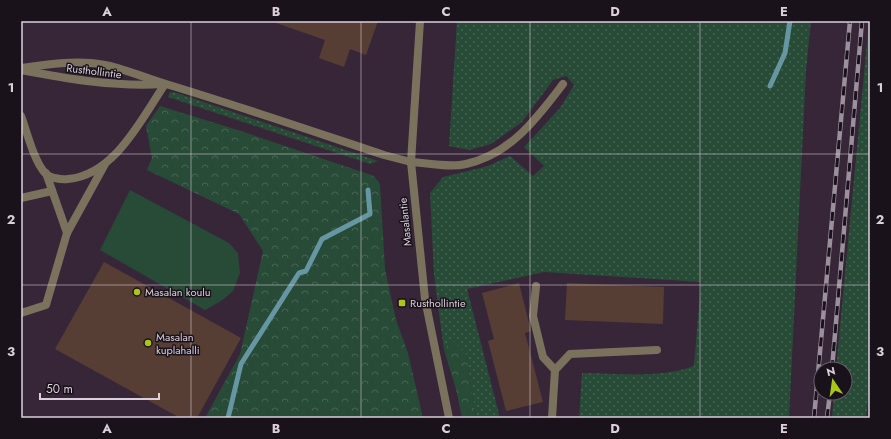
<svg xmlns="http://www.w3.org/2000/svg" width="891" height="439" viewBox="0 0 891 439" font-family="Jost,sans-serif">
	<defs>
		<pattern id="grass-dots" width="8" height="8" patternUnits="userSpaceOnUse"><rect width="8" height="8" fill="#284b38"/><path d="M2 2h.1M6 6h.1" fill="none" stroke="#476454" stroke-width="1.8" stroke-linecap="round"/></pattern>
		<pattern id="forest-crowns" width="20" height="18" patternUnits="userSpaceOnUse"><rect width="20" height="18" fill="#284b38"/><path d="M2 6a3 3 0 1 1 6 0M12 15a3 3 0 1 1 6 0" fill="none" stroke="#476454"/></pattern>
	</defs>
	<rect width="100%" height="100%" fill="#362638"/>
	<!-- grass -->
	<g fill="url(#grass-dots)">
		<path d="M 457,21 L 811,21 L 806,71 L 789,418 L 579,418 L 582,373 C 618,373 659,379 694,366 L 701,282 L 544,272 L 467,289 L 500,418 L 476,418 L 466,354 L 452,340 L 444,350 L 434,275 L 430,193 L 443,177 L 488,166 L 510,156 L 533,176 L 544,166 L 524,147 L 560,108 L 574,85 L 566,76 L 553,80 L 522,122 L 491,144 L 469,150 L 449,146 Z"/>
		<polygon points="869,21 870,384 866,418 832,418 834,393 845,393 845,369 836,369"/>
		<polygon points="170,92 177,93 378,161 370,164 168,97"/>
	</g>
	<!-- forest -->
	<g fill="url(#forest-crowns)">
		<polygon points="160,106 241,131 374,176 380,184 385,269 396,320 408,353 423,418 205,418 240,354 263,251 239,214 147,170 152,158 146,126"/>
		<polygon points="452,339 466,354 476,418 462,418 456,389 444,350"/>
	</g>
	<!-- pitch -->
	<polygon fill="#284b38" points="130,190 229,243 238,253 240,273 233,291 221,301 205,310 100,250"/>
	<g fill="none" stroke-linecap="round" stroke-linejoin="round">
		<!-- stream -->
		<g stroke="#6696a2" stroke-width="5">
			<polyline points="770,86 785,53 790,21"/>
			<polyline points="228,418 241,364 299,273 306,271 322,239 370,214 368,190"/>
		</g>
	</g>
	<!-- building -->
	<g fill="#573e34">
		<polygon points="277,21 378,21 366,55 350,49 344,67 319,58 325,40 276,23"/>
		<polygon points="104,262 241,338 197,418 180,418 55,349"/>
		<polygon points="519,283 531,331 525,333 543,402 506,411 488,341 494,339 482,293"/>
		<polygon points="567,283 664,287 663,324 565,320"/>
	</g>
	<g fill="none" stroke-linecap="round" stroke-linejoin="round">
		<!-- service -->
		<g stroke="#7b725d" stroke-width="8">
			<path d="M 21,116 C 27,132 34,161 45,173 C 50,178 61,180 68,179 C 115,175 142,118 165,84"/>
			<path d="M 411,162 C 428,163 449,168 466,164 C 511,154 537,118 563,84"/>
			<polyline points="46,173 67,233"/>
			<polyline points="21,198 52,191"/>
			<polyline points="536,286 533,316 543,357 555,370"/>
			<polyline points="21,313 46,305 67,233 105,164"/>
			<polyline points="552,418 555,370 570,354 657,350"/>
		</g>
		<!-- minor -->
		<g stroke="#7b725d" stroke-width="8">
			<path d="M 21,68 C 44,65 67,61 91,63 C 118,65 141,77 166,84 C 239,106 312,131 384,155 L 411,162"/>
			<path d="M 21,70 C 68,79 115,87 163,84"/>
		</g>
		<!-- tertiary -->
		<polyline stroke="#7b725d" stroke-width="8" points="420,21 411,162 425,299 449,418"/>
		<defs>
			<g id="rail">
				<polyline points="832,369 862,21"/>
				<polyline points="814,418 850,21"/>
				<polyline points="827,418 830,393"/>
			</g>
		</defs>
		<!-- rail casing -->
		<use href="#rail" stroke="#9c8f9e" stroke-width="4.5"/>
		<!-- rail -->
		<use href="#rail" stroke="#19121a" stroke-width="3" stroke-dasharray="9" stroke-linecap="butt"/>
	</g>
	<!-- grid -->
	<path fill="none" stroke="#dacfdb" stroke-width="1" stroke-opacity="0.55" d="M 191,21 L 191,418M 361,21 L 361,418M 530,21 L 530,418M 700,21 L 700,418M 21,154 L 870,154M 21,285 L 870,285"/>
	<!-- markers -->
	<g fill="#abc614" stroke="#19121a" stroke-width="1.5">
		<circle cx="137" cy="292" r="4"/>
		<rect x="398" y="299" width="8" height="8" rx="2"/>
		<circle cx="148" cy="343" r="4"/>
	</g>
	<g text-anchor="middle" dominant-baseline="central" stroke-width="3" stroke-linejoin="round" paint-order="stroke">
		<!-- street labels -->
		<g font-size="11" fill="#dacfdb" stroke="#19121a">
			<text transform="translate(94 71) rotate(7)">Rusthollintie</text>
			<text transform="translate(405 222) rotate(-96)">Masalantie</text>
		</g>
		<!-- poi labels -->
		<g font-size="11" fill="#dacfdb" stroke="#19121a" text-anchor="start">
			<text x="145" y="292">Masalan koulu</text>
			<text x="410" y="303">Rusthollintie</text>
			<text x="156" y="337">Masalan<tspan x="156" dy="13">kuplahalli</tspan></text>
		</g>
	</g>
	<!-- border -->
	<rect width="891" height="439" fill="none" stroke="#19121a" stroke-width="44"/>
	<!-- north arrow -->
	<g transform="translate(833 381) rotate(347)"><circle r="19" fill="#19121a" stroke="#665e67"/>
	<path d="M0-3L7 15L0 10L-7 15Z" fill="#abc614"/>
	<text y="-6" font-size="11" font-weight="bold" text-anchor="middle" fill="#dacfdb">N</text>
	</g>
	<!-- scale -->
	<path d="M40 393v6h119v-6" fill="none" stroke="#dacfdb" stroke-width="2"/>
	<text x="46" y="393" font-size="12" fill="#dacfdb" stroke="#19121a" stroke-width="3" paint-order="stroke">50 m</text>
	<rect x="22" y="22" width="847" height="395" fill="none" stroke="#dacfdb" stroke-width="1.5"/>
	<g font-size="13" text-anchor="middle" font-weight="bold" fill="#dacfdb">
		<text x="107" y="16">A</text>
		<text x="276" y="16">B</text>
		<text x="446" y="16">C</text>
		<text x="615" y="16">D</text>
		<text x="784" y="16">E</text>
		<text x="11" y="92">1</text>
		<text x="880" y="92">1</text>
		<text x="11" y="224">2</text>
		<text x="880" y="224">2</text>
		<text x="11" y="356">3</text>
		<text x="880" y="356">3</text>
		<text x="107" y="433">A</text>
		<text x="276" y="433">B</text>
		<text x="446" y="433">C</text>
		<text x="615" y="433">D</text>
		<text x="784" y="433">E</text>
	</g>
</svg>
